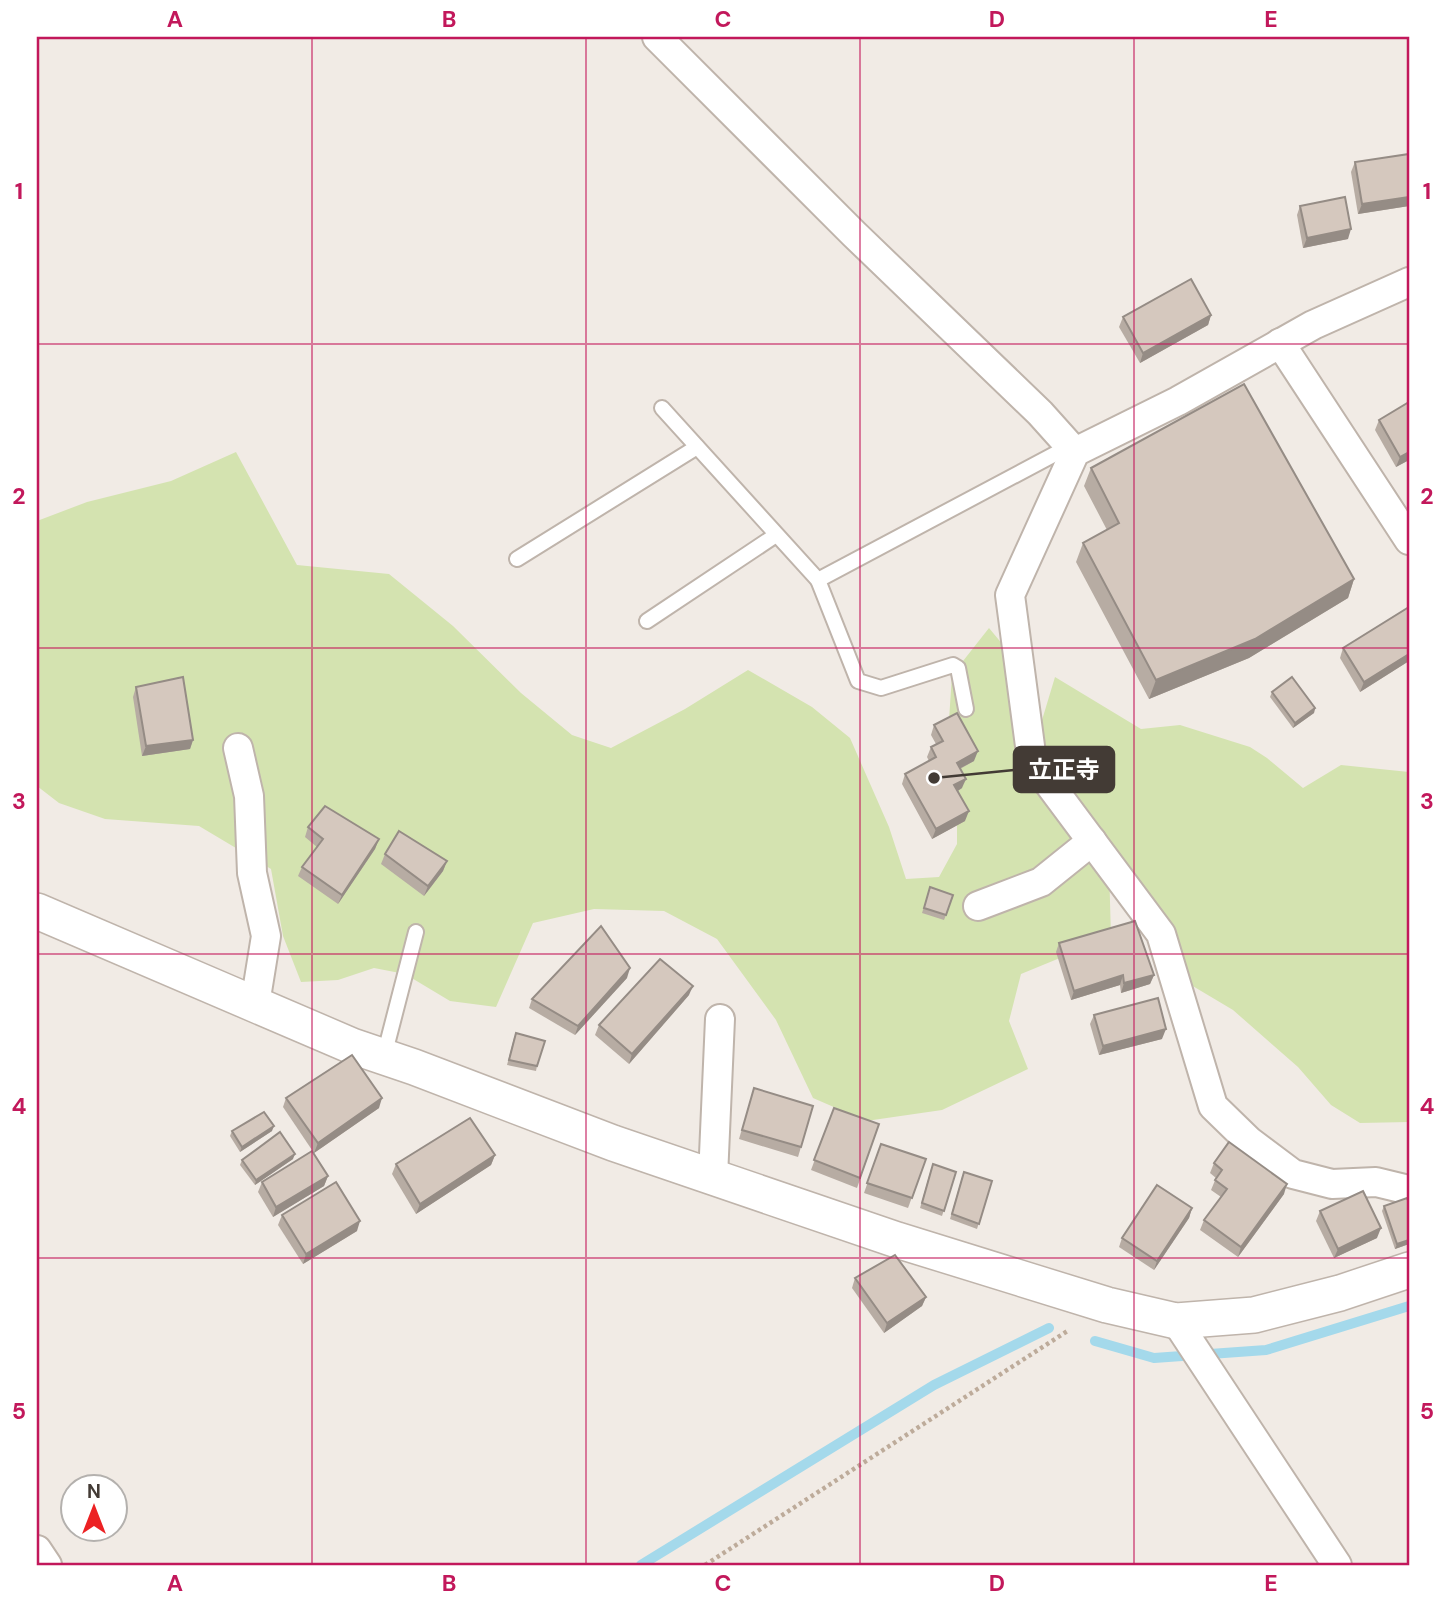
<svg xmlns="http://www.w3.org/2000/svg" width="1446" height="1602" viewBox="0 0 1446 1602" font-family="'DM Sans','Noto Sans JP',sans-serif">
	<rect width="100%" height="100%" fill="#f1ebe5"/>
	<!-- green -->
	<polygon fill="#d4e3b0" points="236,452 297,565 389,574 453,626 521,693 572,735 611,748 685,709 748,670 812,707 850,738 889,827 906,879 939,877 957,844 957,789 949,720 952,675 989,628 1037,686 1036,740 1055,677 1141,729 1180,725 1250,747 1267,758 1303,788 1341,765 1409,772 1409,1122 1360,1123 1331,1105 1298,1067 1233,1010 1191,985 1109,866 1111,937 1021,974 1009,1021 1028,1069 942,1110 866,1121 813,1098 776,1020 717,939 664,911 594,909 533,923 496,1007 450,1001 405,974 374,968 338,980 301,982 283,936 271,869 199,826 105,819 59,803 37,786 37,521 87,502 171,481"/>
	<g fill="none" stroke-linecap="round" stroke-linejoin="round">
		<!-- stream -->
		<g stroke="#a4d9eb" stroke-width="10">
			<polyline points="1095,1341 1154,1358 1266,1350 1409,1306"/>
			<polyline points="641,1565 934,1385 1049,1328"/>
		</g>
		<defs>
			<g id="service">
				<polyline points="662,408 818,580 1070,446"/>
				<polyline points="517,559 697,447"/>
				<polyline points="818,580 858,681 881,688 953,665 958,668 966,709"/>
				<polyline points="647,621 776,535"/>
				<polyline points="384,1056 416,932"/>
			</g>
			<g id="minor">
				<polyline points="657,37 854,234 1040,413 1075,452"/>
				<polyline points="1409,282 1313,325 1178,401 1075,452 1010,595 1032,761 1161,934 1213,1106 1249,1141 1293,1174 1332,1184 1376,1182 1409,1190"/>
				<polyline points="1280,343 1409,540"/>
				<polyline points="238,748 249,796 252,873 266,936 255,1004"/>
				<polyline points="978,906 1041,882 1092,841"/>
				<polyline points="713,1177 720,1019"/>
				<polyline points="1176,1321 1337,1565"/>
				<polyline points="37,1550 47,1565"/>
			</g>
			<polyline id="tertiary" points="37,911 352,1046 414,1067 613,1143 897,1240 1107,1305 1176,1321 1254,1315 1340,1293 1409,1270"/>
		</defs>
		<!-- service casing -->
		<use href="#service" stroke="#bfb4ab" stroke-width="18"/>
		<!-- minor casing -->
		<use href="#minor" stroke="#bfb4ab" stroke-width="32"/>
		<!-- tertiary casing -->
		<use href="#tertiary" stroke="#bfb4ab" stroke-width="38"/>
		<!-- path -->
		<polyline stroke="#bdab9a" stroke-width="4.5" stroke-dasharray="3.5 3.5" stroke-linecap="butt" points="705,1565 1069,1330"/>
		<!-- service -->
		<use href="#service" stroke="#fff" stroke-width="14"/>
		<!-- minor -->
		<use href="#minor" stroke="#fff" stroke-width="28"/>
		<!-- tertiary -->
		<use href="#tertiary" stroke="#fff" stroke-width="35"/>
	</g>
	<!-- wall -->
	<g fill="#b7aca3">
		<polygon points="1409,154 1409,206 1358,214 1351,172 1355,162"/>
		<polygon points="1300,206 1348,239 1303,248 1297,215"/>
		<polygon points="1211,315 1208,325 1140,363 1119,327 1123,317"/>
		<polygon points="1409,402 1409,460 1396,467 1375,430 1379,420"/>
		<polygon points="1091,468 1354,579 1348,598 1249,658 1149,699 1076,562 1083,543 1107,530 1084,486"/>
		<polygon points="1409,607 1409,661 1360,692 1340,658 1343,648"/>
		<polygon points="136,687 193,740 190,749 142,756 133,697"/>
		<polygon points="1272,692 1315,708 1314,713 1293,728 1270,697"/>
		<polygon points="934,725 974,761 960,769 962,788 958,791 965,821 932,839 902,784 905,774 929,761 927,757 931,747 936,744 931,735"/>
		<polygon points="308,827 379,839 375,849 338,904 298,876 302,867 317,847 305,837"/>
		<polygon points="385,854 447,861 443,871 424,896 381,864"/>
		<polygon points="930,888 946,915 944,920 922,913"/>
		<polygon points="1059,943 1154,975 1150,984 1121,993 1120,985 1071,1000 1056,952"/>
		<polygon points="627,978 575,1035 529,1008 532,999"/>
		<polygon points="689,995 629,1064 595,1035 599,1025"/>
		<polygon points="1094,1015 1162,1039 1099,1055 1090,1024"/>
		<polygon points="514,1038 537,1066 536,1071 507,1065"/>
		<polygon points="754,1088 801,1147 798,1157 739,1139"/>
		<polygon points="286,1098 379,1108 314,1153 283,1107"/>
		<polygon points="834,1108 879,1124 857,1188 811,1170"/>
		<polygon points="232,1131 272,1131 240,1152 230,1136"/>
		<polygon points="881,1144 926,1159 908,1208 864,1193"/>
		<polygon points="495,1155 491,1165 416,1214 392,1174 396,1164"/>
		<polygon points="293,1159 255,1185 240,1165 242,1160"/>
		<polygon points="1214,1163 1284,1194 1238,1257 1200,1230 1204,1220 1221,1197 1211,1190 1216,1178 1210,1173"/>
		<polygon points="931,1169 956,1172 942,1216 920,1208"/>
		<polygon points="328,1176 324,1186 273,1217 258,1192 262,1182"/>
		<polygon points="962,1177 992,1181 977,1229 950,1219"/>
		<polygon points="1409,1203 1409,1244 1395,1249 1382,1211 1384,1206"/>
		<polygon points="1192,1208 1189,1218 1154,1270 1119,1247 1122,1238"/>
		<polygon points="1320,1211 1377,1238 1334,1258 1316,1221"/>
		<polygon points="282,1215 357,1231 303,1264 278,1225"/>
		<polygon points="855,1278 926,1297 922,1306 884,1333 852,1288"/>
	</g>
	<!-- shaded-wall -->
	<g fill="#958c85">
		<polygon points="1409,197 1409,206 1358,214 1362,204"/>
		<polygon points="1351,229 1348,239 1303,248 1307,238"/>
		<polygon points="1211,315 1208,325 1140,363 1143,353"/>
		<polygon points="1409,452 1409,460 1396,467 1400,457"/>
		<polygon points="1354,579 1348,598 1249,658 1149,699 1156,680"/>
		<polygon points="1409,654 1409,661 1360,692 1364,682"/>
		<polygon points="1315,708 1314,713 1293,728 1295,723"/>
		<polygon points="193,740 190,749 142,756 146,746"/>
		<polygon points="978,751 974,761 953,772 957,763"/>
		<polygon points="966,779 962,788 951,795 954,785"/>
		<polygon points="969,811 965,821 932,839 936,829"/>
		<polygon points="379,839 375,849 338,904 342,895"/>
		<polygon points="447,861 443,871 424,896 428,886"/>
		<polygon points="630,968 627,978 575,1035 578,1026"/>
		<polygon points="1123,975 1120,985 1071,1000 1074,991"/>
		<polygon points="1154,975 1150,984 1121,993 1124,983"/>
		<polygon points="693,986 689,995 629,1064 632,1054"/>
		<polygon points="1166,1029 1162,1039 1099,1055 1103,1046"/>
		<polygon points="382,1098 379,1108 314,1153 318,1143"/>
		<polygon points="274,1126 272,1131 240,1152 242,1147"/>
		<polygon points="295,1154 293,1159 255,1185 256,1180"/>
		<polygon points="495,1155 491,1165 416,1214 420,1204"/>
		<polygon points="328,1176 324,1186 273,1217 276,1207"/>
		<polygon points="1287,1184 1284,1194 1238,1257 1241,1247"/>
		<polygon points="1192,1208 1189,1218 1154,1270 1157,1261"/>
		<polygon points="360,1221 357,1231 303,1264 306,1254"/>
		<polygon points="1381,1228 1377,1238 1334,1258 1338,1249"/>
		<polygon points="1409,1240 1409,1244 1395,1249 1397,1244"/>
		<polygon points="926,1297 922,1306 884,1333 887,1323"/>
	</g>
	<!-- building -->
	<g fill="#d5c8be" stroke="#958c85" stroke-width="2">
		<polygon points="1409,154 1409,197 1362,204 1355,162"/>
		<polygon points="1345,197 1351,229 1307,238 1300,206"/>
		<polygon points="1191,279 1211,315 1143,353 1123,317"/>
		<polygon points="1244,384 1354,579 1255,639 1156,680 1083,543 1119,523 1091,468"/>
		<polygon points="1409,402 1409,452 1400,457 1379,420"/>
		<polygon points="1409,607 1409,654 1364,682 1343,648"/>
		<polygon points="183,677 193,740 146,746 136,687"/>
		<polygon points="1292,677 1315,708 1295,723 1272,692"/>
		<polygon points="957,713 978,751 957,763 966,779 954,785 969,811 936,829 905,774 936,757 931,747 943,741 934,725"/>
		<polygon points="325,806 379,839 342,895 302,867 323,839 308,827"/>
		<polygon points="399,831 447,861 428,886 385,854"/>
		<polygon points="930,887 953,895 946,915 924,908"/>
		<polygon points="1135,921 1154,975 1124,983 1123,975 1074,991 1059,943"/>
		<polygon points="601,926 630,968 578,1026 532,999"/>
		<polygon points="660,959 693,986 632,1054 599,1025"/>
		<polygon points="1158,998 1166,1029 1103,1046 1094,1015"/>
		<polygon points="516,1033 545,1041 537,1066 509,1060"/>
		<polygon points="352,1055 382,1098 318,1143 286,1098"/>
		<polygon points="754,1088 813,1106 801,1147 742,1130"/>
		<polygon points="834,1108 879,1124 860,1178 814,1160"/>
		<polygon points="264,1112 274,1126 242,1147 232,1131"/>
		<polygon points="470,1118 495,1155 420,1204 396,1164"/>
		<polygon points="280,1132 295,1154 256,1180 242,1160"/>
		<polygon points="1229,1142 1287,1184 1241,1247 1204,1220 1227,1189 1215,1180 1222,1170 1214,1163"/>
		<polygon points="881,1144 926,1159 912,1198 867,1183"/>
		<polygon points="312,1151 328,1176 276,1207 262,1182"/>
		<polygon points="933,1164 956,1172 944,1211 922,1203"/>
		<polygon points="964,1172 992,1181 979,1224 952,1214"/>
		<polygon points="336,1182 360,1221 306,1254 282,1215"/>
		<polygon points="1157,1185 1192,1208 1157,1261 1122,1238"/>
		<polygon points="1363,1191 1381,1228 1338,1249 1320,1211"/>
		<polygon points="1407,1198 1409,1203 1409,1240 1397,1244 1384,1206"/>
		<polygon points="895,1255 926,1297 887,1323 855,1278"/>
	</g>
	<!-- grid -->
	<path fill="none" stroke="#c2185b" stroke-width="2" stroke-opacity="0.55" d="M 312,37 L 312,1565M 586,37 L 586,1565M 860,37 L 860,1565M 1134,37 L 1134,1565M 37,344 L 1409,344M 37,648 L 1409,648M 37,954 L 1409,954M 37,1258 L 1409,1258"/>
	<!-- callouts -->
	<path fill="none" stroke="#433b35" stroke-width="2.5" d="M934 778L1014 770"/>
	<circle fill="#433b35" stroke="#fff" stroke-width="2.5" cx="934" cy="778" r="7"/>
	<rect fill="#433b35" stroke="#433b35" stroke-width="2.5" x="1014" y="747" width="100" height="45" rx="7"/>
	<g font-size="24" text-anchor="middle" font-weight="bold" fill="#fff">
		<text x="1064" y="778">立正寺</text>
	</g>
	<!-- border -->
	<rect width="1446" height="1602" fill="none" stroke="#ffffff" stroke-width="77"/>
	<!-- north arrow -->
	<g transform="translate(94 1508)"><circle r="33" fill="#ffffff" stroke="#b4b1ae" stroke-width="2"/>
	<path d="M0-5L12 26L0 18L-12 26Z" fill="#ec2123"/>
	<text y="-10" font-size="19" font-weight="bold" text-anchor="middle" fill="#433b35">N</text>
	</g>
	<rect x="38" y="38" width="1370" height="1526" fill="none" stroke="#c2185b" stroke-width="2.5"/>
	<g font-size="23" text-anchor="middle" font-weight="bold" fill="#c2185b">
		<text x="175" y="27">A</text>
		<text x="449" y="27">B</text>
		<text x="723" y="27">C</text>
		<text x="997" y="27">D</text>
		<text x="1271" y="27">E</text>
		<text x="19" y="199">1</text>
		<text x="1427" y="199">1</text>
		<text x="19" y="504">2</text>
		<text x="1427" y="504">2</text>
		<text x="19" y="809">3</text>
		<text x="1427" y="809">3</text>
		<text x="19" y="1114">4</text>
		<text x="1427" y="1114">4</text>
		<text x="19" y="1419">5</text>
		<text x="1427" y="1419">5</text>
		<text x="175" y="1591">A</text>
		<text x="449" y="1591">B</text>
		<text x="723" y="1591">C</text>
		<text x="997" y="1591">D</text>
		<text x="1271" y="1591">E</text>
	</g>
</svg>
